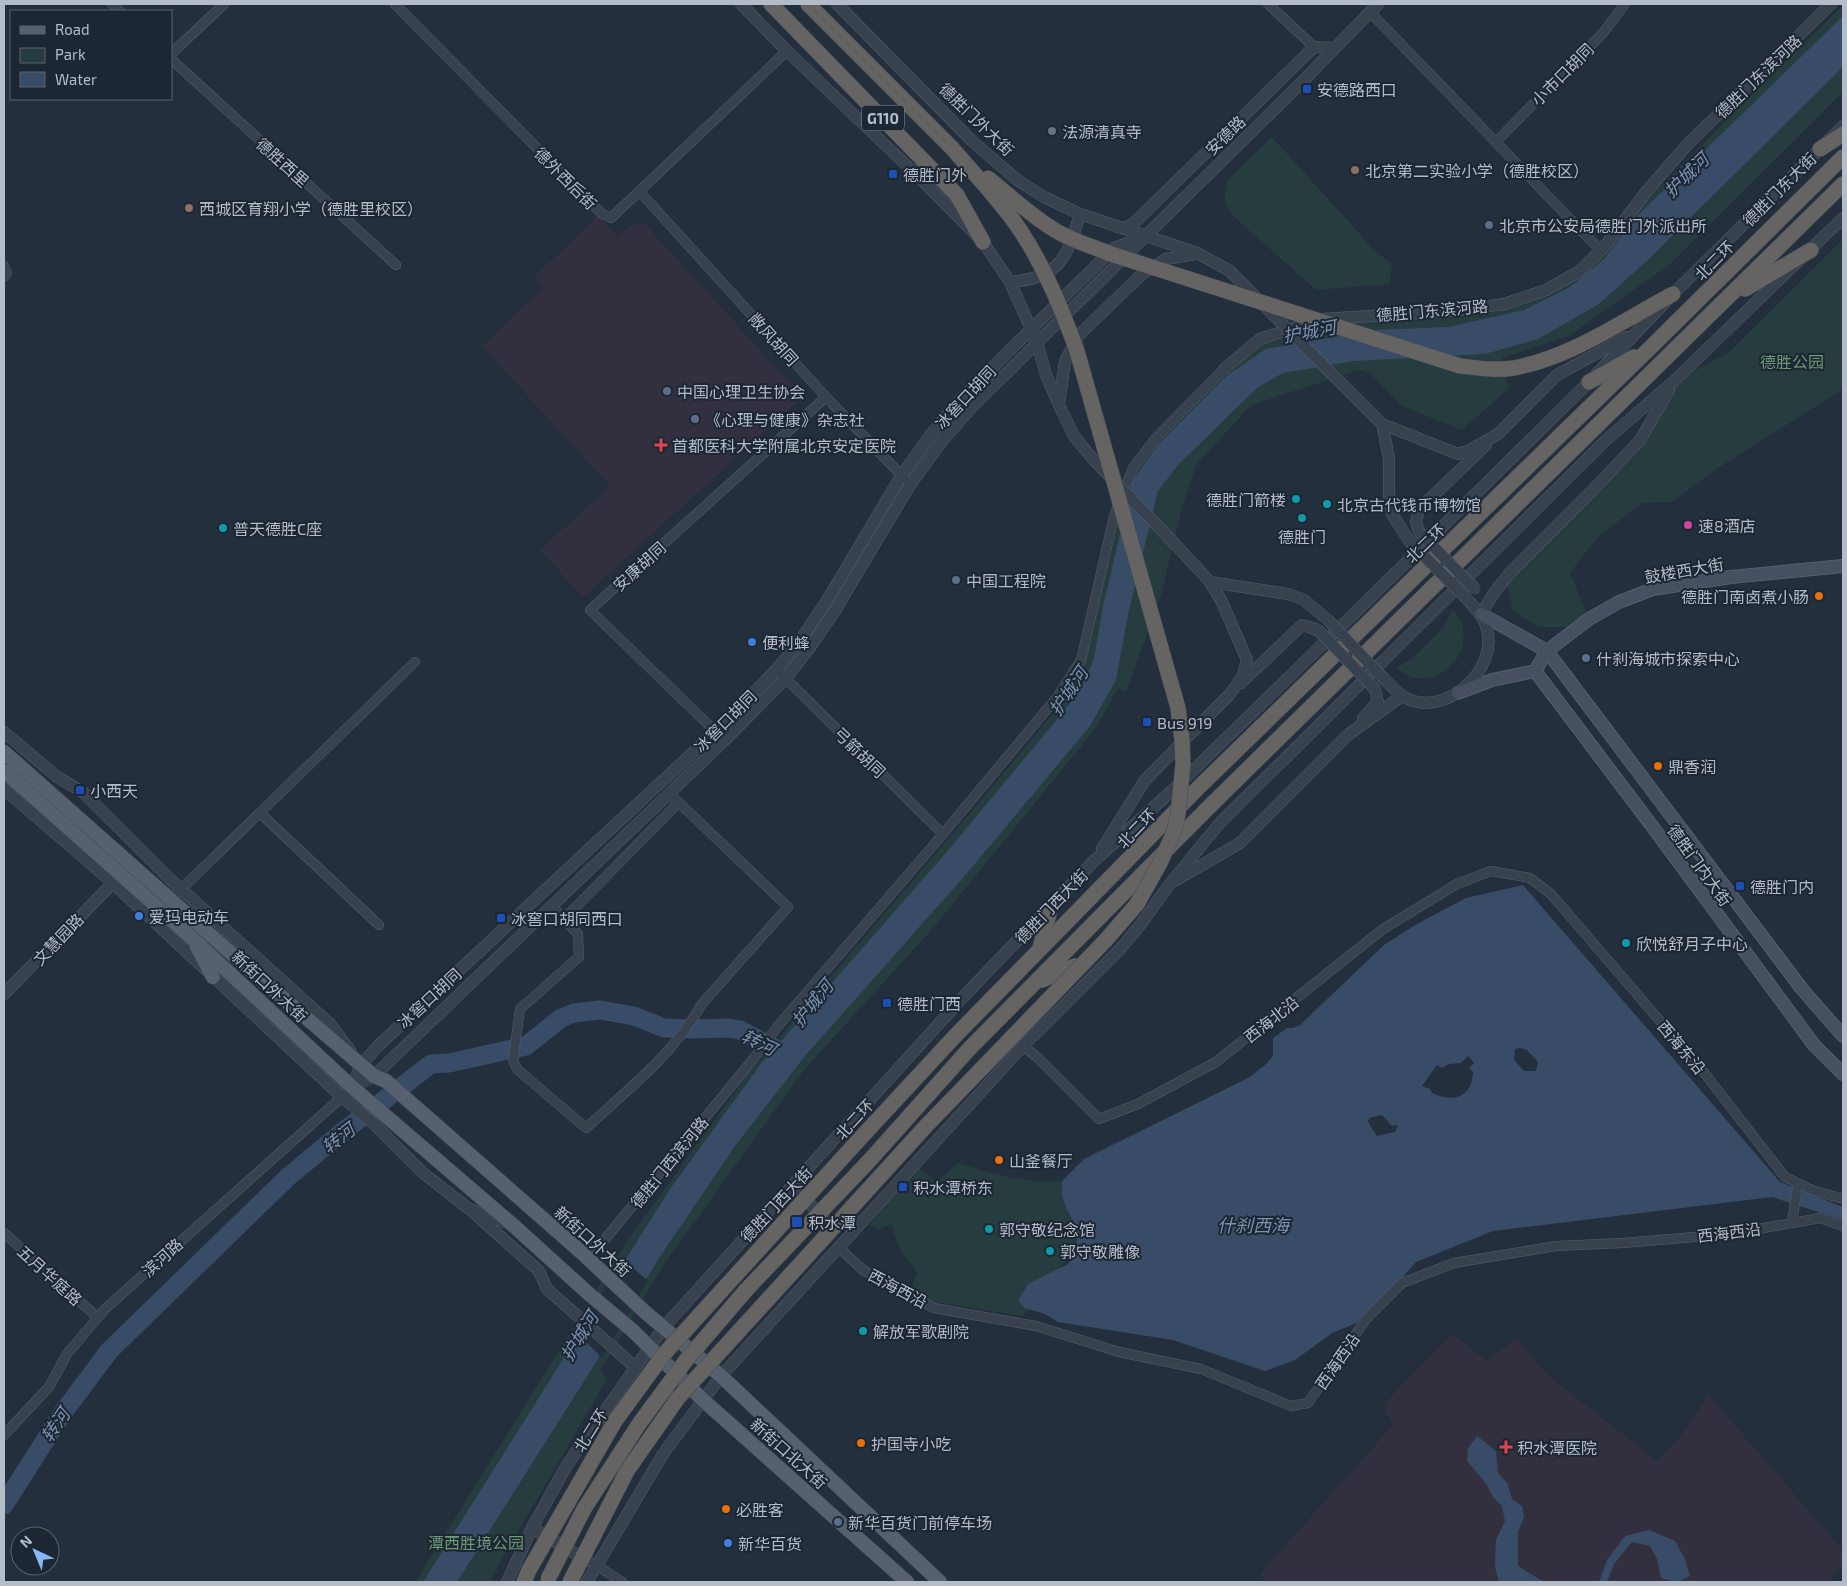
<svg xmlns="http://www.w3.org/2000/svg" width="1847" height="1586" viewBox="0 0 1847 1586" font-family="'Exo 2','Noto Sans SC',sans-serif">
	<rect width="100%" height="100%" fill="#242f3e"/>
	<!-- medical -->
	<g fill="#32303f">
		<polygon points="598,216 618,237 633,224 645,224 800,394 799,399 795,404 583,597 540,550 610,486 482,346 543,288 534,277"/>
		<polygon points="1452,1334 1487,1361 1517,1338 1546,1374 1657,1461 1683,1433 1709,1395 1843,1551 1843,1565 1828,1582 1268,1582 1260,1574 1393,1425 1383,1405"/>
	</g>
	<!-- green -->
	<g fill="#263c3f">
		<polygon points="1843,5 1843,92 1669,265 1569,336 1502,358 1509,388 1462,430 1402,406 1370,373 1359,370 1251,405 1196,465 1182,507 1161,595 1126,692 1118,689 1095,729 934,927 804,1070 662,1267 601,1370 607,1379 495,1571 490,1582 415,1582 628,1240 745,1078 971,812 1061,704 1089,646 1113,538 1129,483 1134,473 1155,442 1229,371 1263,343 1347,321 1464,317 1539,298 1566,285 1600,256 1641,205"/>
		<path d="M 1272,137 L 1376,252 L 1392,264 L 1389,284 L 1316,290 L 1234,217 C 1223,203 1223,197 1228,180 Z"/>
		<polygon points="1843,239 1843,389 1715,470 1672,502 1642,503 1597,538 1570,573 1589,619 1576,629 1565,627 1538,627 1513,611 1508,588 1509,574 1640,440 1673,382 1728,353"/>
		<path d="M 1453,609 C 1455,613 1459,618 1461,622 C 1473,653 1441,688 1409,676 C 1405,674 1400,670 1396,667 L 1412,659 L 1444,627 Z"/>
		<path d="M 958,1163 C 992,1173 1027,1185 1062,1181 L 1062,1196 L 1067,1210 L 1076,1226 L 1077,1247 L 1023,1316 L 934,1302 L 911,1290 L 917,1272 L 901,1252 L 891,1224 L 879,1229 L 869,1225 L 919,1167 L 936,1182 Z"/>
	</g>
	<!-- water -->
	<g fill="#394c67" fill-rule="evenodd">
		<polygon points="1843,16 1843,67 1650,258 1599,304 1538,339 1485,354 1354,361 1283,373 1257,388 1178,465 1158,491 1129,610 1116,680 1090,726 968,872 805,1056 735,1146 659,1258 593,1367 457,1582 423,1582 670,1189 761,1064 945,854 1064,711 1082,686 1094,659 1103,606 1133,480 1157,446 1225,377 1266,349 1374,330 1448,327 1524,310 1570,287 1604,259 1638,215"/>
		<path d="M 1523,885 L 1780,1182 L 1843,1207 L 1843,1220 L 1772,1197 L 1493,1231 L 1416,1262 L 1366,1319 L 1332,1333 L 1295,1360 L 1265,1371 L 1173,1340 L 1058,1322 L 1045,1314 L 1025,1308 L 1018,1301 L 1028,1284 L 1068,1264 L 1077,1247 L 1076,1226 L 1067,1210 L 1062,1196 L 1062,1181 L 1084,1159 L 1250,1077 L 1266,1064 L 1273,1056 L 1273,1038 L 1287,1028 L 1293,1028 L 1300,1025 L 1384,945 L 1417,924 L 1466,898 ZM 1520,1048 L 1527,1050 L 1538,1062 L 1536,1071 L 1524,1071 L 1514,1060 L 1515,1049 ZM 1468,1056 L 1474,1063 L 1469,1068 L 1473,1072 C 1472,1098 1453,1103 1432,1093 L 1430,1089 L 1422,1086 L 1437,1065 L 1442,1068 L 1449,1064 L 1461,1063 ZM 1382,1115 L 1392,1126 L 1396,1125 L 1398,1126 L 1395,1132 L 1377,1136 L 1368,1122 L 1369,1118 Z"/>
		<polygon points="1477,1436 1496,1451 1498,1473 1508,1484 1512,1499 1522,1506 1524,1517 1518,1532 1518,1566 1544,1582 1499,1582 1495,1567 1496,1540 1505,1521 1502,1506 1493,1497 1487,1485 1467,1461 1468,1448"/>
		<polygon points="1649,1530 1675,1541 1685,1559 1690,1576 1677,1582 1661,1578 1657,1559 1650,1546 1632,1542 1614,1564 1607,1582 1599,1582 1607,1560 1625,1536"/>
	</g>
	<!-- pier -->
	<polygon fill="#242f3e" points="623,1259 648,1281 602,1358 577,1333"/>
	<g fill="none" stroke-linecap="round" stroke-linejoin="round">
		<!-- river -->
		<polyline stroke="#394c67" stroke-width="19" points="4,1505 62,1414 109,1351 288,1177 341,1133 431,1064 449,1063 526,1046 561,1018 574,1013 600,1010 634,1016 664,1028 693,1029 729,1028 740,1030 791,1057"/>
		<defs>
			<g id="minor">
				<polyline points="112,4 120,11"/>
				<polyline points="395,4 595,207 602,214 611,218 787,51"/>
				<polyline points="1268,4 1314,47"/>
				<polyline points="1370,12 1601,251"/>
				<polyline points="171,54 224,4"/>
				<polyline points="171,59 396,265"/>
				<polyline points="1496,142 1603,33 1625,4"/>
				<polyline points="640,192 826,397 905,479"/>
				<polyline points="4,266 7,273 4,277"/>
				<polyline points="782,675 943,834"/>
				<polyline points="719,735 590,610 826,397"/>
				<polyline points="260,813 379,925"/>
				<polyline points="171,899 415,662"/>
				<path d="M 552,906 L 578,934 L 579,957 L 520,1009 L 513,1060 L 517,1069 L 586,1128 C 627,1090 674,1054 701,1005 L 788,907 L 669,793"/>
				<polyline points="564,919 678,803"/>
				<polyline points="1023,1046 1038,1058 1099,1119 1138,1104 1216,1062 1383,929 1457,884 1491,871 1530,878 1551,894 1702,1070 1785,1177 1812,1190 1843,1199"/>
				<polyline points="1792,1223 1798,1183"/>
				<polyline points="4,1233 97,1317"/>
				<polyline points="839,1248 863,1270 934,1308 1036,1326 1119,1352 1201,1369 1291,1406 1308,1403 1366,1319 1402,1283 1454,1263 1556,1246 1623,1243 1730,1234 1820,1218 1843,1226"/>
				<polyline points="581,1252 601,1244 751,1062 778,1026 943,834 1058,696 1081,660 1083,652 1114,516 1133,468 1155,439 1224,369"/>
				<polyline points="4,1435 49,1387 67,1354 105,1309 342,1097"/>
				<polyline points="596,1565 622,1582"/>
			</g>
			<g id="tertiary">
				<polyline points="741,4 787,51 923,181 983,242 1010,282 1037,342 1046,375 1059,405 1074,436 1091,457"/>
				<polyline points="837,4 972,141 1016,179 1044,197 1080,214 1197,253 1230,271"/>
				<polyline points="1118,227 1127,227 1135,222 1314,47 1334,48"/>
				<path d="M 1010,282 C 1060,278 1067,258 1080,214"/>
				<polyline points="1224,369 1260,339 1322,319 1452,311 1504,304 1546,290 1580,271 1605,246 1646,192 1688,144 1831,4"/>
				<polyline points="1332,374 1382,424 1458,454 1468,451 1498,434 1557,375 1627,337"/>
				<polyline points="1059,404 1065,361 1079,335 1141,275 1166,259 1195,254"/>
				<polyline points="1382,424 1389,458 1389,495 1392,514 1410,542"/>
				<polyline points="1419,532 1416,522 1419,509 1486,445"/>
				<polyline points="1210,582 1288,594 1304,600 1328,620"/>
				<polyline points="1481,614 1494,593 1509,574 1590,493 1640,440 1669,390"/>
				<path d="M 1384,679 C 1390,685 1397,693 1404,697 C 1445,720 1501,669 1486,626 C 1482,614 1474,607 1466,598"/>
				<polyline points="1241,683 1302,625 1318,630"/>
				<polyline points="1363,718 1378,702 1375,689"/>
				<polyline points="4,732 56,776 84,793 171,880 331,1025 351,1052"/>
				<polyline points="4,789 113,883 342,1097 375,1125 422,1172 469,1209 508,1223"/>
				<polyline points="1102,849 1145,780 1229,695 1243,676 1247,660 1221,600 1210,582 1175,544"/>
				<polyline points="1176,880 1240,843 1349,734 1402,696"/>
				<polyline points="4,994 113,883"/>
				<polyline points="352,1087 361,1065 379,1045 716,731 776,670 799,642 826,602 901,476 932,433 956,404 1010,350 1114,248 1142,238"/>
				<polyline points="342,1097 352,1087 374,1076 725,740 785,679 808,650 836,609 910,485 942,441 971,408 1301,83 1378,4"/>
				<polyline points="792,1187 829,1222 861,1222"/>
				<polyline points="474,1213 539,1271 547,1289 635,1367"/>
				<polyline points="532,1528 588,1561"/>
				<polyline points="507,1582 532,1528 567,1465 664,1327 965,995 1094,861 1176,787 1364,604 1589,382 1673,294 1843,126"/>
				<polyline points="587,1582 663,1454 721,1376 1023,1046 1121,948 1141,924 1169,885 1219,824 1605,441 1673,382 1843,218"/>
			</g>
			<g id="secondary">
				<polyline points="1481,614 1547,651 1802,989 1843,1036"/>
				<polyline points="1535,671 1652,826 1814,1045 1843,1074"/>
				<polyline points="1458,693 1492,680 1535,671 1547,651 1589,619 1619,602 1653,589 1731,577 1843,566"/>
			</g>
			<g id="primary">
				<polyline points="4,752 232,954 374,1076 386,1081 581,1252 645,1312 721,1376 940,1582"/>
				<polyline points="4,771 192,938 352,1087 514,1226 589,1294"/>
				<polyline points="197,947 213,977"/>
				<polyline points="632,1330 703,1400 907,1582"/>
			</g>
			<g id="trunk">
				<polyline points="771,4 957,195 983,242"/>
				<polyline points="808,4 951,147"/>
				<polyline points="1820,149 1843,134"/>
				<polyline points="1745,289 1811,250"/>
				<polyline points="1589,382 1634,357"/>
				<polyline points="1040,948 1051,906"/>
				<polyline points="1042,980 1075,966"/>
				<polyline points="855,1144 956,1035 1198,788 1651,347 1843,157"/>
				<polyline points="870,1160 970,1048 1210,806 1843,184"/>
				<polyline points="524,1582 529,1570"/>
			</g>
		</defs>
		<!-- minor casing -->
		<use href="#minor" stroke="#565f6c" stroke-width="10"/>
		<!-- tertiary casing -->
		<use href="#tertiary" stroke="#565f6c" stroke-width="12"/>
		<!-- secondary casing -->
		<use href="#secondary" stroke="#565f6c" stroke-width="14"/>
		<!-- primary casing -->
		<use href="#primary" stroke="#414a57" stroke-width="15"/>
		<!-- trunk casing -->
		<use href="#trunk" stroke="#434c59" stroke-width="16"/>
		<!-- minor -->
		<use href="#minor" stroke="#38414e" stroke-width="9"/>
		<!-- tertiary -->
		<use href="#tertiary" stroke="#38414e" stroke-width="11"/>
		<!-- secondary -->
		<use href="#secondary" stroke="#465061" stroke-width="12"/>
		<!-- primary -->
		<use href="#primary" stroke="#56606e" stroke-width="14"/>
		<!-- trunk -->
		<use href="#trunk" stroke="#656462" stroke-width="15"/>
		<defs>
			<g id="tertiary-bridge">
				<polyline points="1230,271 1332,374"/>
				<polyline points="1091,457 1175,544"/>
				<polyline points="1419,532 1475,589"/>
				<polyline points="1410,542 1466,598"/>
				<polyline points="1328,620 1384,679"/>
				<polyline points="1318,630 1375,689"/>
			</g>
			<polyline id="primary-bridge" points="589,1294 632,1330"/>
			<g id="trunk-bridge">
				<path d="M 988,178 C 1009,195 1029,214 1053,229 C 1070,240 1091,246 1111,254 L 1460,366 C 1478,368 1496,371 1514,368 C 1572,357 1622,321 1673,294"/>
				<polyline points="529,1570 615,1421 664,1354 855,1144"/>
				<polyline points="548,1579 584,1509 639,1424 687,1359 747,1289 870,1160"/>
				<path d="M 570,1582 L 627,1471 L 678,1398 L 926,1126 L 1105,941 L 1137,904 L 1160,863 L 1174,832 L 1178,814 L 1183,764 L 1182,740 L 1178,708 L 1077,351 C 1062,310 1046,270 1022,233 C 1002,202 975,175 951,147"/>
			</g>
		</defs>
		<!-- tertiary-bridge casing -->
		<use href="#tertiary-bridge" stroke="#565f6c" stroke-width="12" stroke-linecap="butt"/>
		<!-- primary-bridge casing -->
		<use href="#primary-bridge" stroke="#414a57" stroke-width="15" stroke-linecap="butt"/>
		<!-- trunk-bridge casing -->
		<use href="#trunk-bridge" stroke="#434c59" stroke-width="16" stroke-linecap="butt"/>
		<!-- tertiary-bridge -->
		<use href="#tertiary-bridge" stroke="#38414e" stroke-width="11"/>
		<!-- primary-bridge -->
		<use href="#primary-bridge" stroke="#56606e" stroke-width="14"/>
		<!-- trunk-bridge -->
		<use href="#trunk-bridge" stroke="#656462" stroke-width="15"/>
	</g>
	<!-- markers -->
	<g fill="#1a4fb4" stroke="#1d2633" stroke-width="2">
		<rect x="1302" y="84" width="10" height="10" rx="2.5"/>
		<rect x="888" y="169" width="10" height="10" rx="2.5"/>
		<rect x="1142" y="717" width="10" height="10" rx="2.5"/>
		<rect x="75" y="785" width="10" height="10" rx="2.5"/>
		<rect x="1735" y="881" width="10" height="10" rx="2.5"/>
		<rect x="496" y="913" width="10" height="10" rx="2.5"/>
		<rect x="882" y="998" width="10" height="10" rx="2.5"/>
		<rect x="898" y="1182" width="10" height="10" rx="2.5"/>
		<rect x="791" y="1216" width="12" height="12" rx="2.5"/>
	</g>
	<circle fill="#6b7280" stroke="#1d2633" stroke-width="2" cx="1052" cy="131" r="5"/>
	<g fill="#8d6e63" stroke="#1d2633" stroke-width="2">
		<circle cx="1355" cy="170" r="5"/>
		<circle cx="189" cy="208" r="5"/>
	</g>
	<g fill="#5c6f8a" stroke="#1d2633" stroke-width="2">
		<circle cx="1489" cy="225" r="5"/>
		<circle cx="667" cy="391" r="5"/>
		<circle cx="695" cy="419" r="5"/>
		<circle cx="956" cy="580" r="5"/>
		<circle cx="1586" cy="658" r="5"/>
		<circle cx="838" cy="1522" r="5"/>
	</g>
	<g fill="#e0444e" stroke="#1d2633" stroke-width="2">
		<path d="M658.5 437.5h5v5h5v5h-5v5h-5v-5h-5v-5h5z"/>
		<path d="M1503.5 1439.5h5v5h5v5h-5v5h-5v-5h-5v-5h5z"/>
	</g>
	<g fill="#0f9aa8" stroke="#1d2633" stroke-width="2">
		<circle cx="1296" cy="499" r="5"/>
		<circle cx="1327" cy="504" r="5"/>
		<circle cx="1302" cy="518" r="5"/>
		<circle cx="223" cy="528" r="5"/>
		<circle cx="1626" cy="943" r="5"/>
		<circle cx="989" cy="1229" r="5"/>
		<circle cx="1050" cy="1251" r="5"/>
		<circle cx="863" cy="1331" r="5"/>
	</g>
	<circle fill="#d1479c" stroke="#1d2633" stroke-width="2" cx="1688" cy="525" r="5"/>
	<g fill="#e8710a" stroke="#1d2633" stroke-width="2">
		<circle cx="1819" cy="596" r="5"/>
		<circle cx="1658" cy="766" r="5"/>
		<circle cx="999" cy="1160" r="5"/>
		<circle cx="861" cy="1443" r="5"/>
		<circle cx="726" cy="1509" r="5"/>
	</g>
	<g fill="#3f7fe0" stroke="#1d2633" stroke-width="2">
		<circle cx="752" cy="642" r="5"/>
		<circle cx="139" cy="916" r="5"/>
		<circle cx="728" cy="1543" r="5"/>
	</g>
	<g text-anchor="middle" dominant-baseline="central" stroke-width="4" stroke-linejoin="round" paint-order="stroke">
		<!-- shield labels -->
		<rect fill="#1d2633" stroke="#878f9c" stroke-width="1" x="862" y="105.5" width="42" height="25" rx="4"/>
		<g font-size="15" font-weight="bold" fill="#b4bcc9">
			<text x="883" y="118">G110</text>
		</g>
		<!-- street labels -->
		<g font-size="16" fill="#b4bcc9" stroke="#1d2633">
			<text transform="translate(1562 74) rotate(-45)">小市口胡同</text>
			<text transform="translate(1758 76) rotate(-44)">德胜门东滨河路</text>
			<text transform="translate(977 119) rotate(44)">德胜门外大街</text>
			<text transform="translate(1225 135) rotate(-44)">安德路</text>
			<text transform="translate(283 162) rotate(42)">德胜西里</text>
			<text transform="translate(566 178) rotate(45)">德外西后街</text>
			<text transform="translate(1779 189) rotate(-45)">德胜门东大街</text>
			<text transform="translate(1714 260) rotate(-45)">北二环</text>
			<text transform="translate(1432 310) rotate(-5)">德胜门东滨河路</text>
			<text transform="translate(774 339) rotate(48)">敞风胡同</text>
			<text transform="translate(965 397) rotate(-47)">冰窖口胡同</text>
			<text transform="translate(1425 543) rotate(-44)">北二环</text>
			<text transform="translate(639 566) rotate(-42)">安康胡同</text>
			<text transform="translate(1684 570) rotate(-10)">鼓楼西大街</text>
			<text transform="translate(725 721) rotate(-45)">冰窖口胡同</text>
			<text transform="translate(860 752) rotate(44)">弓箭胡同</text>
			<text transform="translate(1136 828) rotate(-46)">北二环</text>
			<text transform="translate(1700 865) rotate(54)">德胜门内大街</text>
			<text transform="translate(1051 906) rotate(-46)">德胜门西大街</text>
			<text transform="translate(58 939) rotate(-46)">文慧园路</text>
			<text transform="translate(270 986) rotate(43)">新街口外大街</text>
			<text transform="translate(429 998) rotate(-43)">冰窖口胡同</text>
			<text transform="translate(1271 1019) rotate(-38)">西海北沿</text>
			<text transform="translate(1682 1047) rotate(50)">西海东沿</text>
			<text transform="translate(854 1119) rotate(-47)">北二环</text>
			<text transform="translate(669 1162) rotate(-51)">德胜门西滨河路</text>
			<text transform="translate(776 1204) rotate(-47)">德胜门西大街</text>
			<text transform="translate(1729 1232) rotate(-7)">西海西沿</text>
			<text transform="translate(593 1241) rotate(42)">新街口外大街</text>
			<text transform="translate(162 1257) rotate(-42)">滨河路</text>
			<text transform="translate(50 1275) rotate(42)">五月华庭路</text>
			<text transform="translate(898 1288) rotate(28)">西海西沿</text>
			<text transform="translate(1337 1361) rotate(-55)">西海西沿</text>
			<text transform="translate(590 1430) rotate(-58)">北二环</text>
			<text transform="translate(789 1453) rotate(42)">新街口北大街</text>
		</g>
		<!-- poi labels -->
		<g font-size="16" fill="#b4bcc9" stroke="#1d2633" text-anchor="start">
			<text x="1317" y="89">安德路西口</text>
			<text x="1062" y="131">法源清真寺</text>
			<text x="1365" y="170">北京第二实验小学（德胜校区）</text>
			<text x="903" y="174">德胜门外</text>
			<text x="199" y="208">西城区育翔小学（德胜里校区）</text>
			<text x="1499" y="225">北京市公安局德胜门外派出所</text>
			<text x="677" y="391">中国心理卫生协会</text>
			<text x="705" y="419">《心理与健康》杂志社</text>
			<text x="672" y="445">首都医科大学附属北京安定医院</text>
			<text x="1286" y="499" text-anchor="end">德胜门箭楼</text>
			<text x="1337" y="504">北京古代钱币博物馆</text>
			<text x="1698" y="525">速8酒店</text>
			<text x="233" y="528">普天德胜C座</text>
			<text x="1302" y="536" text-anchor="middle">德胜门</text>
			<text x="966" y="580">中国工程院</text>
			<text x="1809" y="596" text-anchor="end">德胜门南卤煮小肠</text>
			<text x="762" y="642">便利蜂</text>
			<text x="1596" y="658">什刹海城市探索中心</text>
			<text x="1157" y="722">Bus 919</text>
			<text x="1668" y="766">鼎香润</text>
			<text x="90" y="790">小西天</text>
			<text x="1750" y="886">德胜门内</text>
			<text x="149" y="916">爱玛电动车</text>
			<text x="511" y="918">冰窖口胡同西口</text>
			<text x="1636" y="943">欣悦舒月子中心</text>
			<text x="897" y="1003">德胜门西</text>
			<text x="1009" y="1160">山釜餐厅</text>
			<text x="913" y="1187">积水潭桥东</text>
			<text x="808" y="1222">积水潭</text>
			<text x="999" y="1229">郭守敬纪念馆</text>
			<text x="1060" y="1251">郭守敬雕像</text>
			<text x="873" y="1331">解放军歌剧院</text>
			<text x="871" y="1443">护国寺小吃</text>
			<text x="1517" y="1447">积水潭医院</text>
			<text x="736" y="1509">必胜客</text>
			<text x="848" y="1522">新华百货门前停车场</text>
			<text x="738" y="1543">新华百货</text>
		</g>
		<!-- park labels -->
		<g font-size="16" fill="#6b9a76" stroke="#1d2633">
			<text x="1792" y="361">德胜公园</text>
			<text x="476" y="1542">潭西胜境公园</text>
		</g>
		<!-- water labels -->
		<g font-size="18" font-style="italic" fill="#7c92b1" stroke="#1d2633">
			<text transform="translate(1686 175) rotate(-44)">护城河</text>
			<text transform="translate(1309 331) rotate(-10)">护城河</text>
			<text transform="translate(1068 691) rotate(-56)">护城河</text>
			<text transform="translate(812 1003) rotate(-51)">护城河</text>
			<text transform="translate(759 1042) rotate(26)">转河</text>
			<text transform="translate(338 1138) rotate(-38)">转河</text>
			<text x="1253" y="1225">什刹西海</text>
			<text transform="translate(579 1336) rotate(-58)">护城河</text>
			<text transform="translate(55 1425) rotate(-56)">转河</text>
		</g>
	</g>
	<!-- border -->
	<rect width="1847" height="1586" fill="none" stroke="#b4bcc9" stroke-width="10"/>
	<!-- legend -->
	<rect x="10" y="10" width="162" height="90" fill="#1d2633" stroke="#59626f"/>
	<rect x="20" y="26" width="25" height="8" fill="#56606e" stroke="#59626f"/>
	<text x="55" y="35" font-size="15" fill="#b4bcc9">Road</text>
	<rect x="20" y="48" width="25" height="15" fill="#263c3f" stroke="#59626f"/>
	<text x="55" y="60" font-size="15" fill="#b4bcc9">Park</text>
	<rect x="20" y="72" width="25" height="15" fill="#394c67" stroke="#59626f"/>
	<text x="55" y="85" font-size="15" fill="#b4bcc9">Water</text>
	<!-- north arrow -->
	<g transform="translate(35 1551) rotate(316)"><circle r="24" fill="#1d2633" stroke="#59626f"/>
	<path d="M0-4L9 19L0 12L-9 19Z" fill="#8ab4f8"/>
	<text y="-8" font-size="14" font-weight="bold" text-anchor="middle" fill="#b4bcc9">N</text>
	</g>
</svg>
